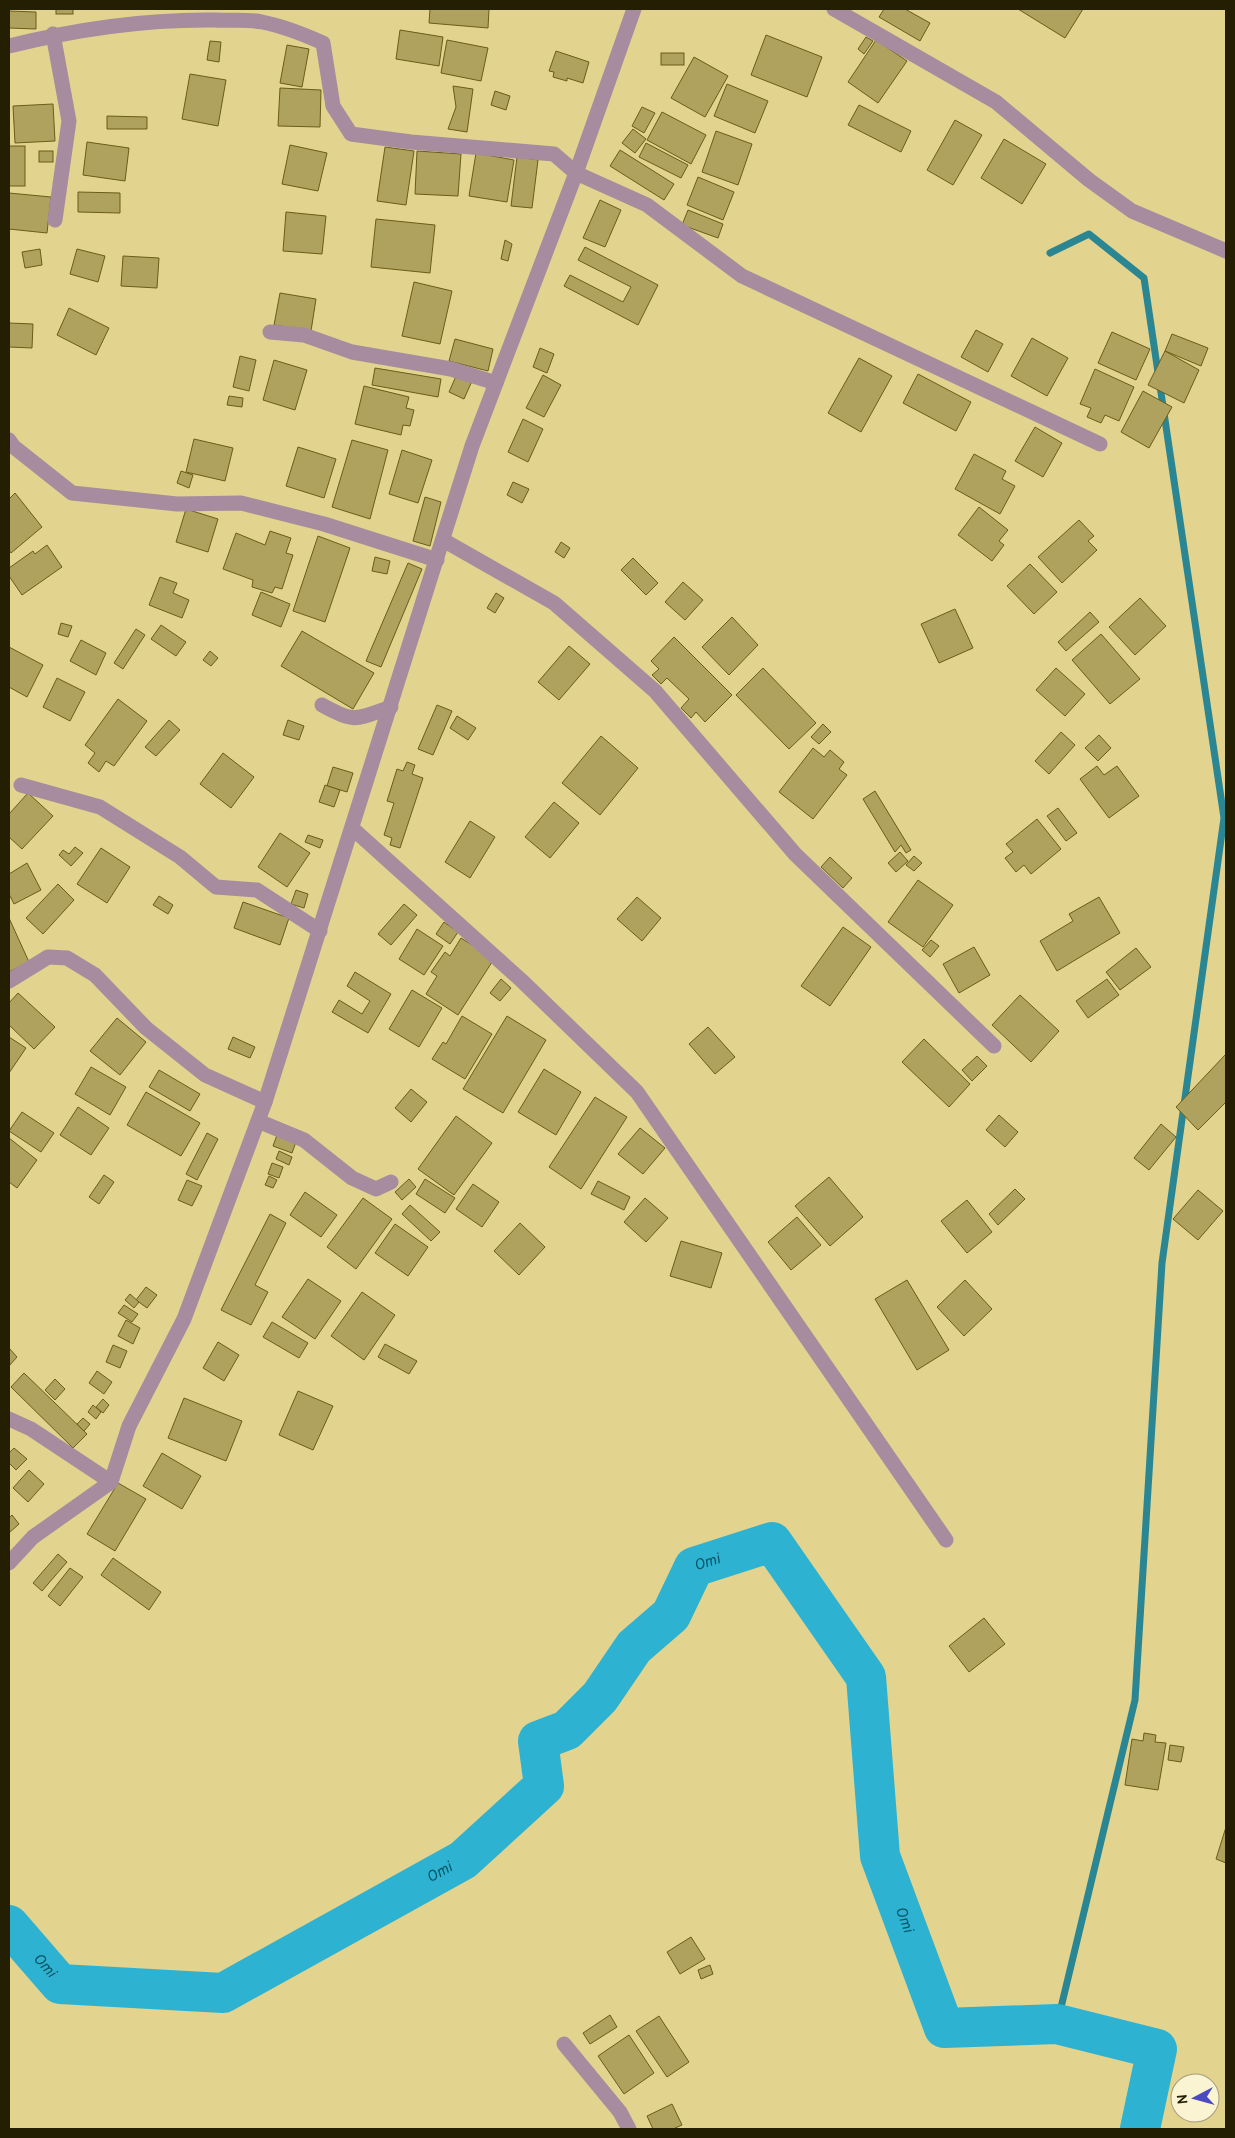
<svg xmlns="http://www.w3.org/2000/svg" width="1235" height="2138" viewBox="0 0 1235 2138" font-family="Overpass,sans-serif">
	<rect width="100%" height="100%" fill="#e2d38f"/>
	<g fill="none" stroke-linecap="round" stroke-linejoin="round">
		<!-- stream -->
		<polyline stroke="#2a8693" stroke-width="7" points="1050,253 1089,234 1144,278 1224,818 1162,1263 1135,1700 1057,2024"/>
		<!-- river -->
		<path stroke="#2db2d1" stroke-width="40" id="s1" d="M 9,1925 L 60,1984 L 223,1993 L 463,1860 L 544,1786 L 538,1741 L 567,1730 L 600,1697 L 634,1647 L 671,1615 L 694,1567 L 772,1542 L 866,1677 L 880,1856 L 944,2028 L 1057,2024 L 1157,2049 L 1140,2129"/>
	</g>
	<!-- building -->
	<g fill="#afa15e" stroke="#6b5d17">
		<rect x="56" y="9" width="17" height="5"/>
		<polygon points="430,9 489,9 488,28 429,23"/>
		<polygon points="884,9 905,9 930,23 920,41 879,17"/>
		<polygon points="1018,9 1083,9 1065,38"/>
		<polygon points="9,11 36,12 36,29 9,28"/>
		<polygon points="400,30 443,37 439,66 396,59"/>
		<polygon points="766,35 822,57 807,97 751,75"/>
		<polygon points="866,37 873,41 864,54 858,49"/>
		<polygon points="447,40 488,48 481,81 441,73"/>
		<polygon points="876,40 907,61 878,103 848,82"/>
		<polygon points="210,41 221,42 219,62 207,60"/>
		<polygon points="287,45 309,49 302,87 280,83"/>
		<polygon points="556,51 589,62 583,83 567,78 567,81 553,77 554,72 549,71"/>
		<rect x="661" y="53" width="23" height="12"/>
		<polygon points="694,57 728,76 705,117 671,98"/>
		<polygon points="190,74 226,80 218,126 182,119"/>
		<polygon points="727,84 768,101 755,133 714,116"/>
		<polygon points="453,86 473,89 467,132 448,129 456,107"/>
		<polygon points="280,88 321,90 320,127 278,126"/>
		<polygon points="495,91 510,96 506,110 491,105"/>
		<polygon points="53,104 55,141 15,143 13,106"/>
		<polygon points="859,105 911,131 901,152 848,125"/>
		<polygon points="642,107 655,113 644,133 632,126"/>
		<polygon points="662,112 706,135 691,164 647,140"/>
		<polygon points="107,116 147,117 147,129 107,129"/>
		<polygon points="955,120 982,135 953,185 927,170"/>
		<polygon points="633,129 646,139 635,153 622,143"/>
		<polygon points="716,131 752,144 738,185 702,172"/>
		<polygon points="1004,139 1046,164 1022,204 981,178"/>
		<polygon points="87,142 129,148 125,181 83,175"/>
		<polygon points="646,143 688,165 681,178 639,157"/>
		<polygon points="290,145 327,153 318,191 282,184"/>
		<rect x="9" y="146" width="16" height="40"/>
		<polygon points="385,147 414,151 406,205 377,201"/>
		<polygon points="620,150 674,184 664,200 610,166"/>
		<rect x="39" y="151" width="14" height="11"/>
		<polygon points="417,151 461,154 458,196 415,194"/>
		<polygon points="476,153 514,160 507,202 469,196"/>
		<polygon points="517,157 538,160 532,208 511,206"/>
		<polygon points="698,177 734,192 723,220 687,205"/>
		<polygon points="78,192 120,193 120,213 78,212"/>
		<polygon points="9,193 51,197 47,233 9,229"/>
		<polygon points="600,200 621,210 605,247 583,238"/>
		<polygon points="688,210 723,224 718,238 682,225"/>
		<polygon points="286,212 326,216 322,254 283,251"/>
		<polygon points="376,219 435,225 430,273 371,267"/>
		<polygon points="505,240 512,244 508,261 501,259"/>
		<polygon points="585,247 658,285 638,325 564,286 570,275 623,302 631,287 578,260"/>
		<polygon points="40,249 42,265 25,268 22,252"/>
		<polygon points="77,249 105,256 98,282 70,274"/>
		<polygon points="123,256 159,258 157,288 121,286"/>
		<polygon points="414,282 452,291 440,344 402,336"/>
		<polygon points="280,293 316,299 311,331 274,325"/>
		<polygon points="69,308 109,328 96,355 57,335"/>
		<polygon points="9,323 33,324 32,348 9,347"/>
		<polygon points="976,330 1003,344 988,372 961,357"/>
		<polygon points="1112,332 1150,349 1136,380 1098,363"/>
		<polygon points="1172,334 1208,348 1201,366 1165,351"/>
		<polygon points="1032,338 1068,358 1047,396 1011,376"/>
		<polygon points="455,339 493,349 488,371 449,361"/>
		<polygon points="540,348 554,354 547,373 533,367"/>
		<polygon points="1165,351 1199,370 1184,403 1148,385"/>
		<polygon points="240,356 256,360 249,391 233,387"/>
		<polygon points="859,358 892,376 861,432 828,413"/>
		<polygon points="274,360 307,370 295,410 263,400"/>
		<polygon points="375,368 441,379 438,397 372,385"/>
		<polygon points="1095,369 1134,387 1119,421 1105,415 1101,423 1087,417 1091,408 1080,404"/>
		<polygon points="457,374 472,381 464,399 449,392"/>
		<polygon points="918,374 971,402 956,431 903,403"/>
		<polygon points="543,375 561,385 544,417 526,408"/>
		<polygon points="364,386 409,397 406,408 414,410 410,426 403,425 401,435 355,424"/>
		<polygon points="1143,391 1172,407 1149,448 1121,432"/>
		<polygon points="229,396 243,398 242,407 227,405"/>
		<polygon points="523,419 543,429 528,462 508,452"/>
		<polygon points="1035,427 1062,443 1043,477 1015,461"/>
		<polygon points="194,439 233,448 225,481 186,472"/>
		<polygon points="352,440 388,450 370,519 332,507"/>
		<polygon points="298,447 336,459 324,498 286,486"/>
		<polygon points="402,450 432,460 418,503 389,494"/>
		<polygon points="974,454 1006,471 1002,479 1015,486 1000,514 955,489"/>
		<polygon points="181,471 193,475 189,488 177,483"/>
		<polygon points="513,482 529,489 522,503 507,495"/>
		<polygon points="15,493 42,527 11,553 9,550 9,499"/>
		<polygon points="425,497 441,502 430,546 413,541"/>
		<polygon points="979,507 1008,530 999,541 1004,545 992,561 958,535"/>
		<polygon points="186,509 218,519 208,552 176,542"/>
		<polygon points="1079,520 1094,536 1088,541 1097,550 1062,583 1038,557"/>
		<polygon points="270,531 291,538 286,553 293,555 282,589 275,587 272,593 252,587 253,580 223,569 236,533 265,545"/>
		<polygon points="318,536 350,548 325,622 293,611"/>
		<polygon points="561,542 570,548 564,558 555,552"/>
		<polygon points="47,545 62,567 22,595 9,576 9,568 33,551 35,554"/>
		<polygon points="375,557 390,561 387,574 372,571"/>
		<polygon points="633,558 658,583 646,595 621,570"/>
		<polygon points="408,563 422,569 381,667 366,661"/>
		<polygon points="1030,564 1057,592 1034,614 1007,586"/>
		<polygon points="160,577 177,583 173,593 189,600 182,618 149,605"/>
		<polygon points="683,582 703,600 685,620 665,602"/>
		<polygon points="261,592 290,604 281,627 252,615"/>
		<polygon points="496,593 504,598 495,613 487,608"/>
		<polygon points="1140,598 1166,626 1135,655 1109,627"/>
		<polygon points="955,609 973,648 939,663 921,624"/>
		<polygon points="1090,612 1099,622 1066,651 1058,642"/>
		<polygon points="732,617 758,645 729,675 702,647"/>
		<polygon points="61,623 72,626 68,637 58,634"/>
		<polygon points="161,625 186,642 176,656 151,639"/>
		<polygon points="136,629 145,635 123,669 114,663"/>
		<polygon points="302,631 374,673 353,709 281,666"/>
		<polygon points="1101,634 1140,679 1110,704 1072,660"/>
		<polygon points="674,637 732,695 705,722 696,712 691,718 681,708 689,699 667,678 661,684 652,675 659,669 651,661"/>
		<polygon points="81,640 106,653 96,675 70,661"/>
		<polygon points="569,646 590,664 559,700 538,682"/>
		<polygon points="9,647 43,665 27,697 9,687"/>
		<polygon points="210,651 218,658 211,666 203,660"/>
		<polygon points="763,668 816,723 789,749 736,695"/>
		<polygon points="1056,668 1085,694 1065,716 1036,690"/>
		<polygon points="57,678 85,692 70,721 43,707"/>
		<polygon points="118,699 147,721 114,766 106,761 99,772 88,763 95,753 85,745"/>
		<polygon points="437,705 452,711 433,755 418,749"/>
		<polygon points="457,716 476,728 468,740 450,728"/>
		<polygon points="169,720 180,730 156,756 145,747"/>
		<polygon points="288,720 304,726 299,740 283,735"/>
		<polygon points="823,724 831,732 819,744 811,737"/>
		<polygon points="1061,732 1075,745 1049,774 1035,761"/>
		<polygon points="1099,735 1111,748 1098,761 1085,748"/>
		<polygon points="601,736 638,768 600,815 562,783"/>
		<polygon points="813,748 824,757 830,750 844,762 839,769 847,775 813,819 779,792"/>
		<polygon points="223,753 254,777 231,808 200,784"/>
		<polygon points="407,762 415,765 412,774 423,778 400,848 390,845 392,838 384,835 394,803 387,801 397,769 403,771"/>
		<polygon points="1097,766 1104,775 1117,766 1139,796 1109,818 1080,779"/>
		<polygon points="333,767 353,773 347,792 327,786"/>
		<polygon points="325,785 340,790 334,807 319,802"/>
		<polygon points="875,791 911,850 906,853 901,845 895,852 863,799"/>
		<polygon points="28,793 53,816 22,849 9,837 9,814"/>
		<polygon points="554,802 579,823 550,858 525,837"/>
		<polygon points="1058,808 1077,833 1066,841 1047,816"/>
		<polygon points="1037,819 1061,849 1031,874 1024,865 1016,872 1005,858 1013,852 1006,844"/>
		<polygon points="470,821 495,837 470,878 445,862"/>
		<polygon points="280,833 310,853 287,887 258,867"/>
		<polygon points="308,835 323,840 320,848 305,842"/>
		<polygon points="75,847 83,853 71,866 59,855 63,850 69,854"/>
		<polygon points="101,848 130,867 107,903 77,884"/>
		<polygon points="900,852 908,861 896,872 888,863"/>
		<polygon points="914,856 922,863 914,871 906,865"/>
		<polygon points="830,857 852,878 843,888 821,867"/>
		<polygon points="27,863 41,890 14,904 9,894 9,874"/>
		<polygon points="918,880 953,905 923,947 888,922"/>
		<polygon points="58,884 74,900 43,934 26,918"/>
		<polygon points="296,890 308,894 304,908 291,904"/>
		<polygon points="159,896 173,905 168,914 153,905"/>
		<polygon points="637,897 661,918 642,941 617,919"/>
		<polygon points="1099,897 1120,933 1057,971 1040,941 1073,921 1069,914"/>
		<polygon points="243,902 289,918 280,945 234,928"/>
		<polygon points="404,904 417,915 391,945 378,934"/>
		<polygon points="9,918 29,962 9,972"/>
		<polygon points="444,922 458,932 450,944 436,934"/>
		<polygon points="843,927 871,947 830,1006 801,986"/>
		<polygon points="417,929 443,946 424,975 399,959"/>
		<polygon points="461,938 494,959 458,1015 426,994 437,976 431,972 445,952 450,956"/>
		<polygon points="931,940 939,946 930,957 922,950"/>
		<polygon points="974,947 990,975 959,993 943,964"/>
		<polygon points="1136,948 1151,967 1120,990 1106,972"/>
		<polygon points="355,972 391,994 368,1033 332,1012 339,1000 362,1014 370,1001 347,986"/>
		<polygon points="501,979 511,988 500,1001 490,993"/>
		<polygon points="1107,979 1119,995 1088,1018 1076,1001"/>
		<polygon points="412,990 442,1008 419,1047 389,1029"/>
		<polygon points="18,993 55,1027 34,1049 9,1025 9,1003"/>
		<polygon points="1020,995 1059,1031 1031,1062 992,1025"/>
		<polygon points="462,1016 492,1034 465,1079 432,1059 443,1042 446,1044"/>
		<polygon points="507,1016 546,1040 503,1113 463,1089"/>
		<polygon points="117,1018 146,1042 120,1075 90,1051"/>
		<polygon points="708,1027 735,1057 715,1074 689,1044"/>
		<polygon points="9,1037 26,1048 9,1073"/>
		<polygon points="233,1037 255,1047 250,1058 228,1049"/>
		<polygon points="924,1039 970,1084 949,1107 902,1062"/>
		<polygon points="1226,1054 1226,1102 1198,1130 1176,1107"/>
		<polygon points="977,1056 987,1066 972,1081 962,1070"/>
		<polygon points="91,1067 126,1087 110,1115 75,1094"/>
		<polygon points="544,1069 581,1092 556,1135 518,1112"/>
		<polygon points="159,1070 200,1094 190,1111 149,1087"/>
		<polygon points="411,1089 427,1102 411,1122 395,1108"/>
		<polygon points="146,1092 200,1123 181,1156 127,1125"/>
		<polygon points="595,1097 627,1117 581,1189 549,1167"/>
		<polygon points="78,1107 109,1128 91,1155 60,1135"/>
		<polygon points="22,1112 54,1133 41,1152 9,1131"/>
		<polygon points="999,1115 1018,1132 1005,1147 986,1130"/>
		<polygon points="456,1116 492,1143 454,1195 418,1169"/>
		<polygon points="1161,1124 1176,1137 1149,1170 1134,1158"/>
		<polygon points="640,1128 665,1148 643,1174 618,1154"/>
		<polygon points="207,1133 218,1139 197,1180 186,1174"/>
		<polygon points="277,1135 296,1142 292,1153 273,1146"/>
		<polygon points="9,1138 37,1160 17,1188 9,1182"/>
		<polygon points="279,1151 292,1157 289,1165 276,1159"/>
		<polygon points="272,1163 283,1167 279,1178 268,1174"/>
		<polygon points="104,1175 114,1182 99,1204 89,1197"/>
		<polygon points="269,1176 277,1180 273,1188 265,1185"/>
		<polygon points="829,1177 863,1217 830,1246 795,1206"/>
		<polygon points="409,1179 416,1187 402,1200 395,1192"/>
		<polygon points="425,1179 455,1198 445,1213 416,1194"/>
		<polygon points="187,1180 202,1186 192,1206 178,1200"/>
		<polygon points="598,1181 630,1197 624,1210 591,1194"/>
		<polygon points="473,1184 499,1202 482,1227 456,1209"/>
		<polygon points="1015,1189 1025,1199 998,1225 989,1214"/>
		<polygon points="1198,1190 1223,1211 1198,1240 1173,1219"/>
		<polygon points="305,1192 337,1215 321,1237 290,1215"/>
		<polygon points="363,1198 392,1219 356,1269 327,1247"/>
		<polygon points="645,1198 668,1218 646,1242 624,1222"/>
		<polygon points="967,1200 992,1232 967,1253 941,1221"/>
		<polygon points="410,1205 440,1232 431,1241 402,1214"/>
		<polygon points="270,1214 286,1223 255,1285 268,1292 251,1325 221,1310"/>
		<polygon points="797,1217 821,1245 791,1270 768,1242"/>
		<polygon points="520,1223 545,1247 519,1275 494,1251"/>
		<polygon points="395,1224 428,1247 408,1276 375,1253"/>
		<polygon points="681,1241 722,1253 711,1288 670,1276"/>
		<polygon points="308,1279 341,1301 315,1339 282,1317"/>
		<polygon points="907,1280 949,1350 917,1370 875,1299"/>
		<polygon points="965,1280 992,1309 964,1336 937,1307"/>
		<polygon points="146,1287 157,1295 147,1308 136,1300"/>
		<polygon points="362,1292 395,1315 364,1360 331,1336"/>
		<polygon points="130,1294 139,1302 134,1308 125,1300"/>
		<polygon points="124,1305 138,1314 132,1322 118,1313"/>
		<polygon points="126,1320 140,1328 133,1344 118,1336"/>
		<polygon points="272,1322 308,1343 299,1358 263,1337"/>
		<polygon points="218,1342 239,1355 224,1381 203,1368"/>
		<polygon points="385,1344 417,1361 409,1374 378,1357"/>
		<polygon points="113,1345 127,1351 120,1368 106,1362"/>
		<polygon points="9,1348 17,1357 9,1366"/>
		<polygon points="97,1371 112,1382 104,1394 89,1383"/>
		<polygon points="24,1373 87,1434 73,1448 11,1387"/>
		<polygon points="55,1379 65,1389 55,1400 45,1390"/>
		<polygon points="298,1391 333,1406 313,1450 279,1435"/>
		<polygon points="184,1398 242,1421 226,1461 168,1438"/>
		<polygon points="103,1399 109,1405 103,1413 96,1407"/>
		<polygon points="93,1405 101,1412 96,1419 88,1412"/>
		<polygon points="83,1418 90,1424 84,1431 77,1424"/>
		<polygon points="14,1448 27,1459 16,1470 9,1463 9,1453"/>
		<polygon points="162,1453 201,1476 182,1509 143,1486"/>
		<polygon points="29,1470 44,1484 28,1502 13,1488"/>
		<polygon points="118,1483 146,1499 115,1551 87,1534"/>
		<polygon points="12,1515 19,1524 9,1533 9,1518"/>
		<polygon points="58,1554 67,1562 42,1591 33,1583"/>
		<polygon points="113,1558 161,1592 149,1610 101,1575"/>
		<polygon points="70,1568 83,1577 60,1606 48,1596"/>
		<polygon points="984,1618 1005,1644 969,1672 949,1646"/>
		<polygon points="1144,1733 1156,1735 1155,1742 1166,1743 1158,1790 1125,1785 1132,1739 1143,1741"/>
		<polygon points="1170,1745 1184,1747 1181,1762 1168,1760"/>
		<polygon points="1226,1827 1226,1863 1216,1859"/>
		<polygon points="691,1937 705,1959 680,1974 667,1952"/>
		<polygon points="710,1965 713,1974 701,1979 698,1970"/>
		<polygon points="610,2015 617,2027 590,2044 583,2033"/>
		<polygon points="659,2016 689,2062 667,2077 636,2031"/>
		<polygon points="629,2035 654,2073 624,2094 598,2056"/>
		<polygon points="672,2104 682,2125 673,2129 653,2129 647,2116"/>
	</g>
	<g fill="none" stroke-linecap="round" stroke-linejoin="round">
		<!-- minor -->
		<g stroke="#a68c9e" stroke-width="15">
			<polyline points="834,9 996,102 1089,180 1132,211 1226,251"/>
			<polyline points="53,34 69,121 55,220"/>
			<path d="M 9,46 C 77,29 146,19 216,20 C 231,21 248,19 262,22 C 283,26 303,34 323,43 L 333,106 L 351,134 L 411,142 L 554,154 L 576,173 L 647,205 L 742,276 L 1100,444"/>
			<polyline points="270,332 304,335 352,352 451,369 496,383"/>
			<polyline points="9,440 14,447 72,493 177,504 241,503 324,524 437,560"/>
			<polyline points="443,540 554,603 655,691 795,854 994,1046"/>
			<path d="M 322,705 C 356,724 356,719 391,707"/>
			<polyline points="21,785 100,807 180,857 216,887 257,890 320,931"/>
			<polyline points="352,828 521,980 637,1092 946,1540"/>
			<polyline points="9,981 48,957 67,958 95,975 146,1028 205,1075 265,1102"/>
			<polyline points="258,1121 304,1140 352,1178 376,1189 391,1182"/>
			<polyline points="9,1419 31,1429 111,1482"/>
			<polyline points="9,1563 33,1537 111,1482 129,1426 184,1319 265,1102 472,446 576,173 634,9"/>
			<polyline points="564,2044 620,2112 629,2129"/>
		</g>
	</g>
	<g text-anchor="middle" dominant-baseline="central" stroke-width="5" stroke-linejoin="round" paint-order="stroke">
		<!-- water labels -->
		<g font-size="15" font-style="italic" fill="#095364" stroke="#fbf4d2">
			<text stroke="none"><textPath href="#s1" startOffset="925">Omi</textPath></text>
			<text stroke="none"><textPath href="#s1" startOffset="489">Omi</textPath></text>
			<text stroke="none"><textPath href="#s1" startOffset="1405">Omi</textPath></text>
			<text stroke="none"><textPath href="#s1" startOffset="54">Omi</textPath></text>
		</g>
	</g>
	<!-- border -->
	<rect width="1235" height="2138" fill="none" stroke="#241e03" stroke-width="20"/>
	<!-- north arrow -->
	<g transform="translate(1195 2098) rotate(264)"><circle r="24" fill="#fbf4d2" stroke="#a59e7f"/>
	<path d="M0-4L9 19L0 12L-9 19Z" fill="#4b4ac0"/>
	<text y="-8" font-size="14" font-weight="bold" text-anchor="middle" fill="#241e03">N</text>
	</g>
</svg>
